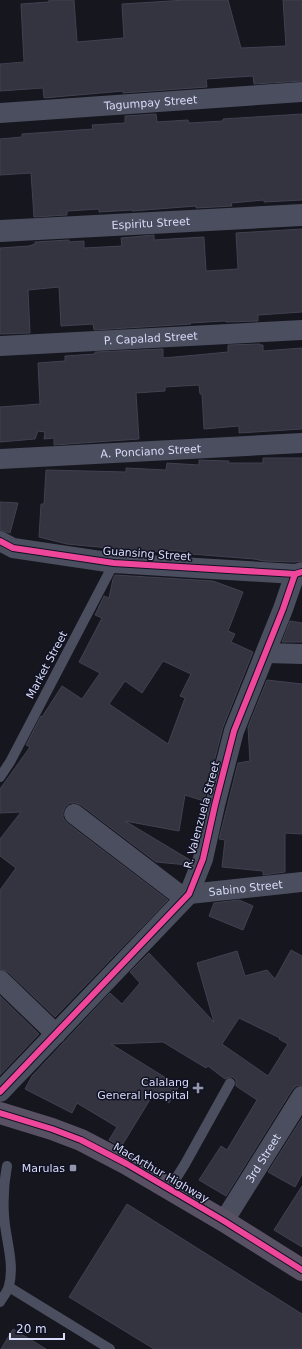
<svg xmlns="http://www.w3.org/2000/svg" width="302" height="1349" viewBox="0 0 302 1349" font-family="'DejaVu Sans',sans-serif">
	<rect width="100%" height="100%" fill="#15161e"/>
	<!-- building -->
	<g fill="#333440" stroke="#414151" fill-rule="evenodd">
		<polygon points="49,0 74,0 77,42 124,38 122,4 186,0 228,0 241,48 286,46 283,0 302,0 302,81 254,84 253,76 206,79 207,87 123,93 123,91 44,98 43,88 0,91 0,64 24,62 21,4 49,2"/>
		<polygon points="156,114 157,122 188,120 189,123 223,121 223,119 302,114 302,200 264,202 264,200 231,203 232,206 196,208 196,206 132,211 132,210 99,212 99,209 67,211 67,215 34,217 31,173 0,175 0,139 22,137 22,134 93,129 92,125 125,123 125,116"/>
		<polygon points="302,229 302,312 258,315 258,321 226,322 226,321 224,321 190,323 191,324 94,330 93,324 61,326 59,287 28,290 30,333 0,334 0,248 29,246 35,244 35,242 69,240 69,242 84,241 84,248 122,246 121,238 154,235 154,240 204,237 206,271 238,269 236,233"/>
		<polygon points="260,344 260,345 263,345 263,351 302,348 302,429 239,433 239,426 204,429 202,394 200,394 199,385 165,387 165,391 136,393 139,439 54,445 54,438 44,439 45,432 38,431 35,439 0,442 0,407 40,404 38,363 65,361 65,356 95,354 95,352 163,349 163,358 197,355 228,352 228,345"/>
		<polygon points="263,458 302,458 302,561 294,562 264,561 254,559 191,554 191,552 163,550 162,552 138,551 145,553 119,552 119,549 67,544 39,537 41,504 44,504 46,470 126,472 126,468 166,470 167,463 199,465 199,460 229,461 228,463 263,463"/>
		<polygon points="0,502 18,503 10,533 0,530"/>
		<path d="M 115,575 L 213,581 L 243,592 L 228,631 L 235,634 L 231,642 L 253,652 L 223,727 L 204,801 L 185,795 L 179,831 L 125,821 L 190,860 L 188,865 L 156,862 L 81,805 L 76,803 L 70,803 L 65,807 L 63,812 L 63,818 L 67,823 L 168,900 L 55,1017 L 8,972 L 0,969 L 0,890 L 16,868 L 0,856 L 0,839 L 21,812 L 0,813 L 0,789 L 30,747 L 26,745 L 41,716 L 42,717 L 62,686 L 82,699 L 100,673 L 79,662 L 102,618 L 95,615 L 104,596 L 109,598 L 113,579 ZM 163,661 L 191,674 L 180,696 L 185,698 L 168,744 L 109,704 L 125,681 L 142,693 Z"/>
		<polygon points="290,621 302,623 302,642 282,642"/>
		<polygon points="267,680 302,684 302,834 285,833 285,872 263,875 263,871 222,867 225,840 219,839 238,763 250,761 248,727"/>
		<polygon points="239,900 253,906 243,930 209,916 214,903"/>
		<path d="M 291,950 L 302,956 L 302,1085 L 296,1086 L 292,1090 L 226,1196 L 199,1180 L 221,1146 L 227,1150 L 257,1100 L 236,1086 L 236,1080 L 233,1077 L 230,1077 L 225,1079 L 208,1066 L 206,1068 L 163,1042 L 111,1044 L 179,1086 L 169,1103 L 154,1093 L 121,1147 L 109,1140 L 117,1127 L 77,1103 L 72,1113 L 25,1089 L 32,1076 L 110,993 L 122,1004 L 140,983 L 130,972 L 149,953 L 214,1022 L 197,963 L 237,951 L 245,976 L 267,970 L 275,979 ZM 239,1018 L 280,1038 L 279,1039 L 288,1044 L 268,1076 L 222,1044 Z"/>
		<polygon points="0,996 39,1034 0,1075"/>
		<polygon points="302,1118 302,1174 295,1187 268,1172"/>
		<polygon points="302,1186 302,1247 274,1230"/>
		<polygon points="127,1204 302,1314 302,1349 154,1349 69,1297"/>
		<polygon points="13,1329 46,1349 1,1349"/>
	</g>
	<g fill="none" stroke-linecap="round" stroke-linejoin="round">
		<!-- service -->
		<g stroke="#4b4e5e" stroke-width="10">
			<polyline points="0,777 10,762 114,563"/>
			<polyline points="170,1188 185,1164 230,1083"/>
			<polyline points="9,1287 110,1349"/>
			<path d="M 0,1302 C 3,1297 8,1291 9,1286 C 15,1262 5,1238 4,1215 C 3,1199 4,1182 7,1166"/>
		</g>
		<!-- minor -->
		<g stroke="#4b4e5e" stroke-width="20">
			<path id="s1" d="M 0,113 L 302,92"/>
			<path id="s2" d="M 0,346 L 302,330"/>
			<path id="s3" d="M 0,459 L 302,443"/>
			<polyline points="0,541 13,548 114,563 295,574 302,572"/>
			<polyline points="266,653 302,654"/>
			<polyline points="74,814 184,898"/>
			<path id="s4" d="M 189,894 L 302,882"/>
			<polyline points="0,980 56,1034"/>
			<polyline points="0,1092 189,894 203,859 215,805 234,731 283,609 295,574"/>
			<path id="s5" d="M 224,1221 L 302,1096"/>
		</g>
		<!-- tertiary -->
		<path stroke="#4b4e5e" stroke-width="22" id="s6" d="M 0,231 L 302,215"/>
		<!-- trunk -->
		<polyline stroke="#585164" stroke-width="22" points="0,1113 52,1129 81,1140 127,1164 224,1221 302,1270"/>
		<defs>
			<g id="cycleway">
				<polyline points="0,541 13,548 114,563 295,574 302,572"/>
				<polyline points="0,1092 189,894 203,859 215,805 234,731 283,609 295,574"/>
				<polyline points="0,1113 52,1129 81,1140 127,1164 224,1221 302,1270"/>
			</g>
		</defs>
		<!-- cycleway casing -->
		<use href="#cycleway" stroke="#111222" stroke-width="8"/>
		<!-- cycleway -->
		<use href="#cycleway" stroke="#ed469a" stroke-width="6"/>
	</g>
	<!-- markers -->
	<g fill="#9496ad" stroke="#111222" stroke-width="1.5">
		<path d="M196 1082h4v4h4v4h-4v4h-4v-4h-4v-4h4z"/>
		<rect x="69" y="1164" width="8" height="8" rx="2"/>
	</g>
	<g text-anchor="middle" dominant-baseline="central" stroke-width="3" stroke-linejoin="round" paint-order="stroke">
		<!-- street labels -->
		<g font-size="11" fill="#d8dbfa" stroke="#111222">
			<text stroke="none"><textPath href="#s1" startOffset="151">Tagumpay Street</textPath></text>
			<text stroke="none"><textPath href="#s6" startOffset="151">Espiritu Street</textPath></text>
			<text stroke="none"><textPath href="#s2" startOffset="151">P. Capalad Street</textPath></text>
			<text stroke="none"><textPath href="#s3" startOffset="151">A. Ponciano Street</textPath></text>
			<text transform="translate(147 554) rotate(4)">Guansing Street</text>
			<text transform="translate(47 665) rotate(-62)">Market Street</text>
			<text transform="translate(202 815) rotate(-75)">R. Valenzuela Street</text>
			<text stroke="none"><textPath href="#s4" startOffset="57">Sabino Street</textPath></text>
			<text stroke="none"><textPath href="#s5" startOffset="74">3rd Street</textPath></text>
			<text transform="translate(161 1173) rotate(30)">MacArthur Highway</text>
		</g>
		<!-- poi labels -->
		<g font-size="11" fill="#d8dbfa" stroke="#111222" text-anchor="end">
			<text x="189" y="1082">Calalang<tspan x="189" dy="13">General Hospital</tspan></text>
			<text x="65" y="1168">Marulas</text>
		</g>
	</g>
	<!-- scale -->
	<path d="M10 1333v6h54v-6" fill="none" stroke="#d8dbfa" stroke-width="2"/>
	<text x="16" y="1333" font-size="12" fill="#d8dbfa" stroke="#111222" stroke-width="3" paint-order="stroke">20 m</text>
</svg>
